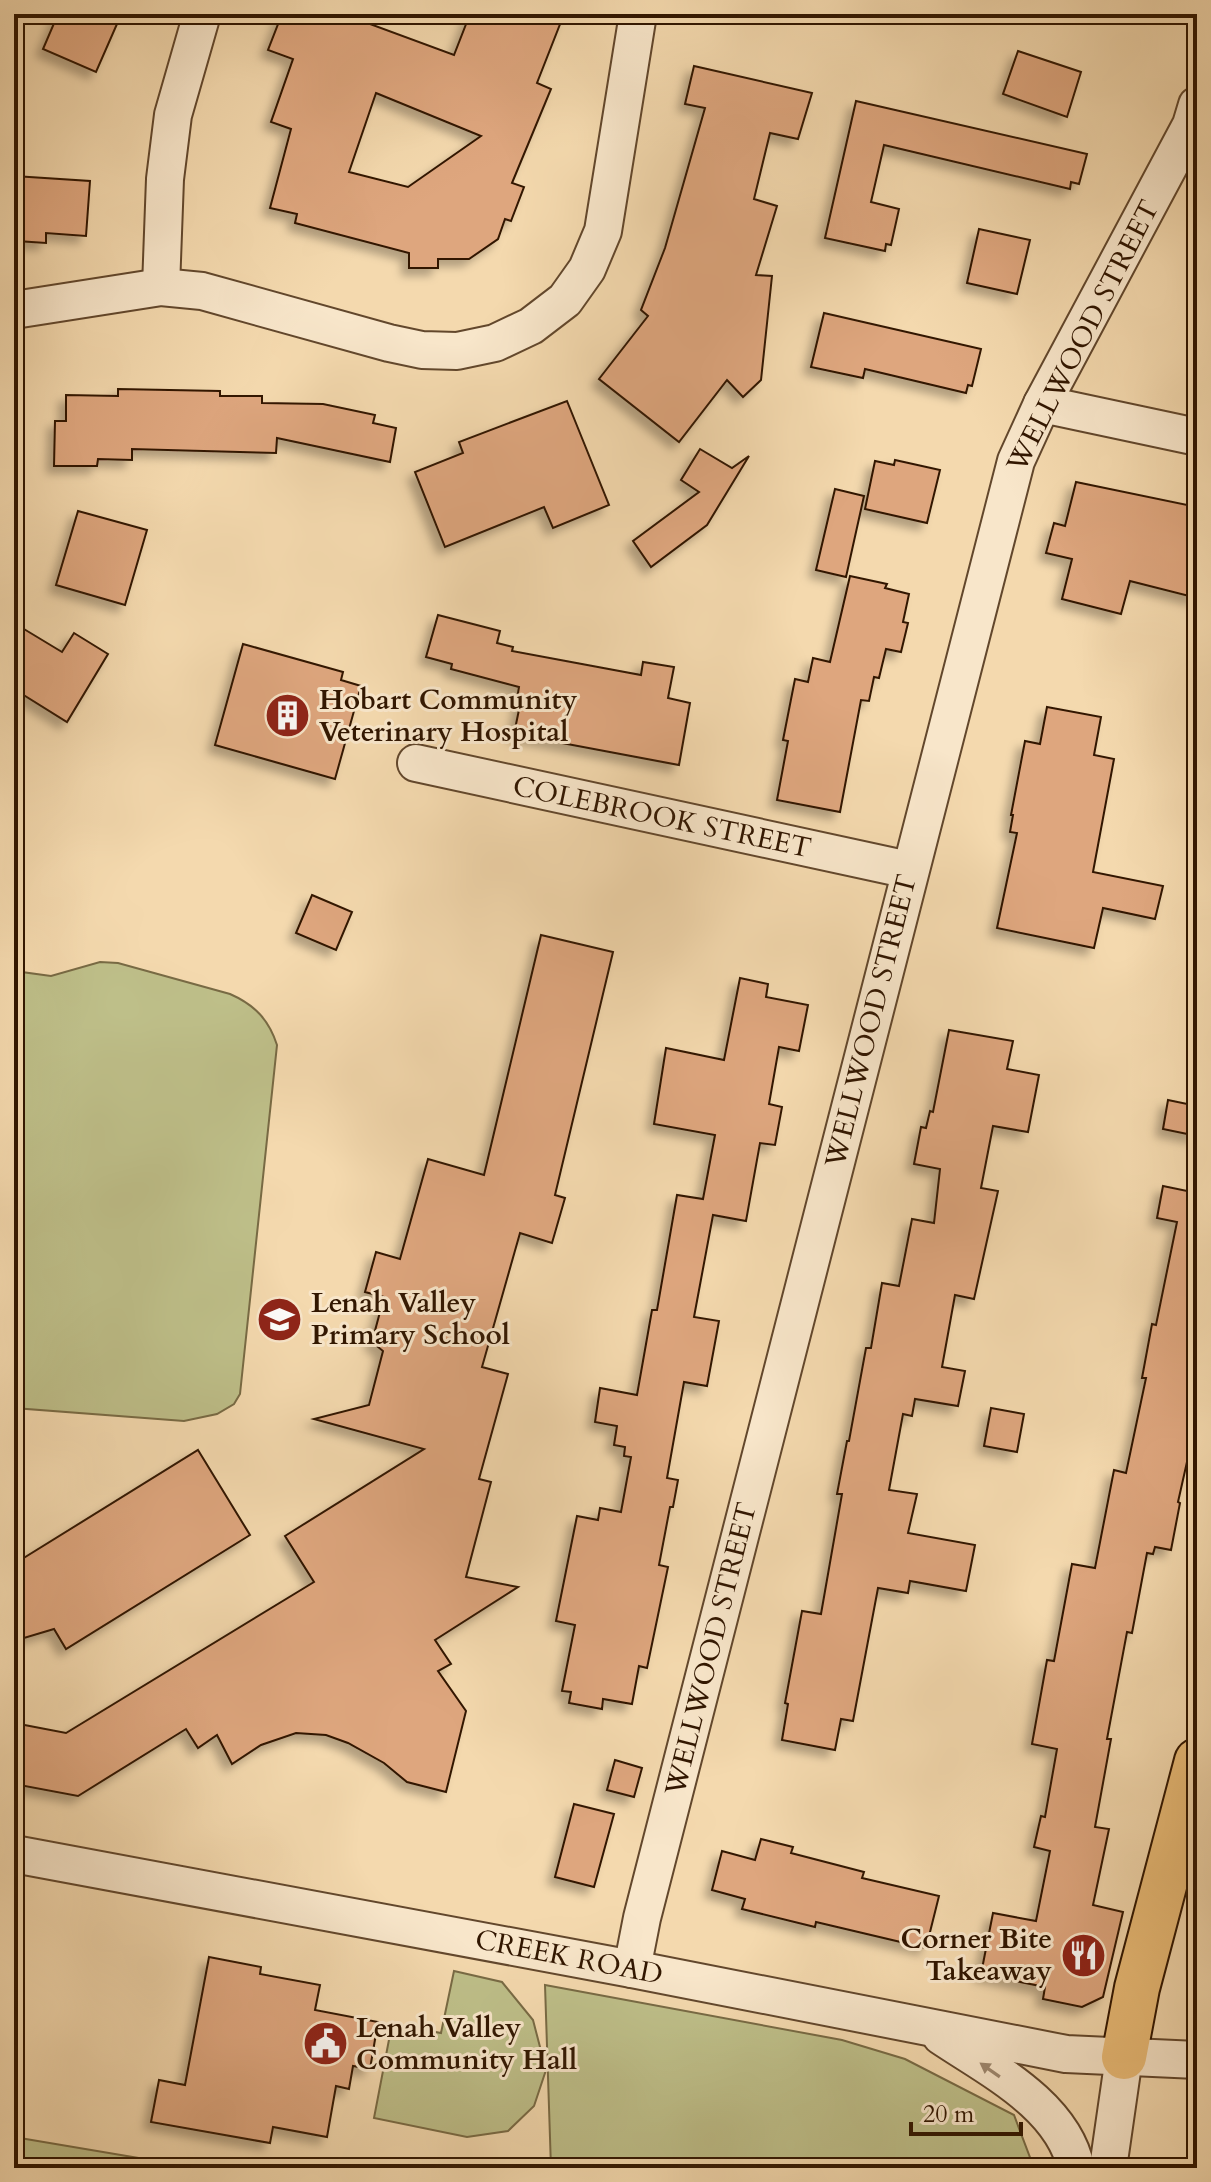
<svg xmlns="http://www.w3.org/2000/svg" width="1211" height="2182" viewBox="0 0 1211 2182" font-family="Cardo,serif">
	<defs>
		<filter id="shadow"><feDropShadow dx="-7" dy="7" stdDeviation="4" flood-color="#0004"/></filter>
	</defs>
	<rect width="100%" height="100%" fill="#f4d9ae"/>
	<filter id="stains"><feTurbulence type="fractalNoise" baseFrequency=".0025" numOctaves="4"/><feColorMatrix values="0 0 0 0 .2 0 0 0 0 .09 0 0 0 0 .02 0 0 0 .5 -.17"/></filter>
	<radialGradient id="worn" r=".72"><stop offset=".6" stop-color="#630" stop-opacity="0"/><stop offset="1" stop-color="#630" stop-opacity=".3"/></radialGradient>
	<!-- green -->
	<g fill="#bebf89" stroke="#786a44" stroke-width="2">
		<path d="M 100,962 L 118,963 L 230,994 C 255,1005 269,1020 277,1045 L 240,1394 L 234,1404 L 217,1414 L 184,1421 L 14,1408 L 14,971 L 51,976 Z"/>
		<polygon points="454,1971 502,1982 533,2020 546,2070 534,2106 508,2131 467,2137 374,2118 392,2024 441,2033"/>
		<polygon points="545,1985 842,2040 905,2059 1014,2115 1034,2168 551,2168"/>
		<polygon points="14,2137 198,2168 14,2168"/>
	</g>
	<!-- building -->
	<g fill="#dea67e" stroke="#311600" stroke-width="2" fill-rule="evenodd" filter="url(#shadow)">
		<polygon points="58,14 94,14 117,24 96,72 43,49"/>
		<path d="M 282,14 L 343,14 L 454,55 L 470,14 L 564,14 L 537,83 L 551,89 L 512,183 L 524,187 L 511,221 L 505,219 L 498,239 L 469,259 L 438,259 L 438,268 L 409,268 L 409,253 L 295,223 L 297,214 L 270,208 L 291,129 L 271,122 L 293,59 L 268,50 ZM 376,93 L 481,136 L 408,187 L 349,172 Z"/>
		<polygon points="1018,51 1081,72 1067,117 1003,94"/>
		<polygon points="694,66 812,93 798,139 770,133 754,199 777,206 756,275 772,276 761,380 743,397 727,380 679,442 599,379 648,316 641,310 665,248 705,108 685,104"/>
		<polygon points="856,101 1087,154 1079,184 1071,182 1070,189 884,145 871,202 899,209 891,245 886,244 885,251 825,238"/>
		<polygon points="14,176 90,181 86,236 46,233 46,243 17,241 18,227 14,226"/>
		<polygon points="979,229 1030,240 1017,294 967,283"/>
		<polygon points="824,313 981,349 972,386 968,385 966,393 865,369 863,378 811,367"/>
		<polygon points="118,389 220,391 220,396 262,396 262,403 323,404 375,415 373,423 396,428 390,462 277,438 276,453 132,449 132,460 98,459 97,466 54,466 55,421 66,421 66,395 118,396"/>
		<polygon points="567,401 609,505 553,528 544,507 445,547 415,472 463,453 459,442"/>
		<polygon points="700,449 732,468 749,456 707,525 651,567 633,541 699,492 681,480"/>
		<polygon points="895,460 940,470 927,523 865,509 875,461 894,465"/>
		<polygon points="1076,482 1197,507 1197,598 1130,581 1121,614 1062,599 1072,559 1046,553 1054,523 1065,526"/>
		<polygon points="835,489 864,496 846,577 816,570"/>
		<polygon points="78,511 147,530 125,605 56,585"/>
		<polygon points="850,576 887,584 885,588 909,594 903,622 908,623 901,652 886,649 879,678 874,677 869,701 861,700 840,812 777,800 788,741 783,740 795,679 808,682 813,658 830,662"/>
		<polygon points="438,615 500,631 497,643 513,647 512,651 641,675 643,662 674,667 668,698 690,703 679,765 514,734 521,700 517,699 519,687 451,669 452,664 426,657"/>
		<polygon points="14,623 62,652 74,633 108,654 67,722 14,689"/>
		<polygon points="243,644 343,672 341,680 361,686 335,779 215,745"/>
		<polygon points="1047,707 1101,717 1094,755 1114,759 1093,872 1163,886 1155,919 1103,908 1094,948 997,928 1017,833 1010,832 1013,815 1011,815 1025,741 1040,744"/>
		<polygon points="312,895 352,912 336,950 296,933"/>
		<polygon points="541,935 613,952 555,1195 565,1198 552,1243 520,1233 482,1367 508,1374 479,1479 491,1482 466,1577 518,1587 435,1640 451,1664 438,1671 466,1711 446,1792 407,1782 384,1763 348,1743 326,1735 296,1733 261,1745 232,1764 217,1735 198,1748 186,1729 78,1796 14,1784 14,1723 66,1733 314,1582 285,1536 424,1449 314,1419 369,1405 383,1351 372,1342 384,1297 365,1292 376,1252 400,1259 428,1159 484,1175"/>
		<polygon points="740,978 768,984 766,997 808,1005 799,1051 779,1047 769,1104 782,1107 775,1145 760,1143 746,1221 713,1215 694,1317 719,1321 707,1386 684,1382 667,1478 678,1480 673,1507 670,1507 659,1565 668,1567 647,1668 639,1666 632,1704 603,1699 602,1709 569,1703 571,1692 562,1691 575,1625 556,1621 577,1516 598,1520 600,1508 621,1512 631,1457 624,1456 625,1447 614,1445 617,1426 595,1422 600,1388 637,1395 652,1310 657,1310 677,1195 703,1199 715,1135 654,1124 666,1048 724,1060"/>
		<polygon points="949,1030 1013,1041 1007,1069 1039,1075 1028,1132 993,1126 981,1188 998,1191 974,1299 955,1295 942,1367 965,1371 958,1406 915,1399 912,1416 903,1414 889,1490 917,1494 908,1533 975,1545 966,1591 910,1581 908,1593 878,1588 853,1721 841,1719 835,1750 782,1740 788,1704 785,1703 802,1611 821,1614 842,1494 837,1494 847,1441 849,1441 866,1348 871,1348 882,1283 899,1286 912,1219 934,1223 940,1169 914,1164 921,1127 926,1128 930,1111 933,1112"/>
		<polygon points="1168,1100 1197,1106 1197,1136 1163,1129"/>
		<polygon points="1163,1186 1197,1193 1197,1446 1191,1444 1178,1502 1180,1503 1171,1550 1155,1547 1153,1554 1147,1553 1132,1633 1127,1632 1107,1739 1111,1739 1095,1827 1109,1829 1093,1905 1123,1912 1103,1997 1082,2007 1043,1999 1045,1987 981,1974 993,1913 1036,1921 1050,1851 1034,1847 1041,1816 1045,1817 1057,1749 1032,1744 1047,1660 1054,1661 1072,1564 1095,1568 1114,1470 1126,1473 1146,1378 1142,1378 1152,1324 1156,1325 1177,1222 1157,1218"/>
		<polygon points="991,1408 1024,1414 1017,1452 984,1446"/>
		<polygon points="198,1450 250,1535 66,1649 54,1629 14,1641 14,1564"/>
		<polygon points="615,1760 642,1768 634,1797 607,1790"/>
		<polygon points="574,1804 614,1814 594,1887 555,1877"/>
		<polygon points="761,1839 793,1847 791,1853 864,1872 862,1878 939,1896 926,1948 816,1922 815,1927 742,1909 745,1899 712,1890 722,1851 755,1860"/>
		<polygon points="209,1957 261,1967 260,1974 320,1985 315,2010 378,2022 370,2069 353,2066 349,2089 336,2086 327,2137 273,2127 270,2143 151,2122 159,2080 185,2085"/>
	</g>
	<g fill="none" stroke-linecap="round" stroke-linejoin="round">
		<defs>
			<g id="minor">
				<polyline points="161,287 165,179 173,115 202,14"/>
				<polyline points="14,310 161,287 202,291 389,343 422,350 457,351 495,343 531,326 565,300 587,269 603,231 638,14"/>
				<polyline points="1042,404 1197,437"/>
				<polyline points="416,763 909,870"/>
				<polyline points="14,1854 632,1969 1066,2054 1197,2060"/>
				<polyline points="632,1969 642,1918 1016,461 1042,404 1191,125 1197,105"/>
				<path d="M 941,2036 C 990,2069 1063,2105 1076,2168"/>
				<polyline points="1108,2168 1124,2057"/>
			</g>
			<polyline id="major" points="1124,2057 1137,1988 1197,1761"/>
		</defs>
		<!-- minor casing -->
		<use href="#minor" stroke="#62472c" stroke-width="40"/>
		<!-- major casing -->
		<use href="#major" stroke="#311600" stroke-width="48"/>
		<!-- minor -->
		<use href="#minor" stroke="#f8e6ca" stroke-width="36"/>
		<!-- major -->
		<use href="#major" stroke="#eabc77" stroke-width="44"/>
	</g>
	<!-- one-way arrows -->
	<defs><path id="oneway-solid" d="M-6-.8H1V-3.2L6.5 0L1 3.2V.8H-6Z" transform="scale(2)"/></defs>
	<use fill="#9e886f" href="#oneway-solid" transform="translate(990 2070) rotate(-145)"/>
	<!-- icons -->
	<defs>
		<symbol id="building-disc" viewBox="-11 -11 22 22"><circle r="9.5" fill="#8f2418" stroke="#f8e6ca"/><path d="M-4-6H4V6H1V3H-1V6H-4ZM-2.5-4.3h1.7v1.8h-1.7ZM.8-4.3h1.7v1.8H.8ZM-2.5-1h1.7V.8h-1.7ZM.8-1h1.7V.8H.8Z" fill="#fff"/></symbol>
		<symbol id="school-disc" viewBox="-11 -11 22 22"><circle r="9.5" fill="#8f2418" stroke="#f8e6ca"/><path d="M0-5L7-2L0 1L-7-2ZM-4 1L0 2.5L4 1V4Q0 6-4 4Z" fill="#fff"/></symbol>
		<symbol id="restaurant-disc" viewBox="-11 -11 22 22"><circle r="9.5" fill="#8f2418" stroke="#f8e6ca"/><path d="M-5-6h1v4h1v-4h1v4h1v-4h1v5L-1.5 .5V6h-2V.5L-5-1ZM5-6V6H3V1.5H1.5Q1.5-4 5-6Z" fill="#fff"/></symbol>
		<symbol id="civic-disc" viewBox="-11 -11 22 22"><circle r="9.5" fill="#8f2418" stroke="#f8e6ca"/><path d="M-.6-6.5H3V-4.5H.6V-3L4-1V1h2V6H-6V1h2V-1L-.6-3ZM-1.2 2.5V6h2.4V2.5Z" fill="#fff"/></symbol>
	</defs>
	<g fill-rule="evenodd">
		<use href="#building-disc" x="262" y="690" width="51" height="51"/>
		<use href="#school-disc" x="254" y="1294" width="51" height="51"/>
		<use href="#restaurant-disc" x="1058" y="1930" width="51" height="51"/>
		<use href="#civic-disc" x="300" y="2018" width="51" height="51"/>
	</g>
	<g text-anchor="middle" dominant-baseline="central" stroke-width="6" stroke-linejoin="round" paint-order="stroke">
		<!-- street labels -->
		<g font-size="28" fill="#311600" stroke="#f8e6ca">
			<text transform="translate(1083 336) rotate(-63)">WELLWOOD STREET</text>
			<text transform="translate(662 817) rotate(12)">COLEBROOK STREET</text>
			<text transform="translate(871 1021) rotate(-76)">WELLWOOD STREET</text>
			<text transform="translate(711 1649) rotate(-76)">WELLWOOD STREET</text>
			<text transform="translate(569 1957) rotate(11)">CREEK ROAD</text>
		</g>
		<!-- poi labels -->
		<g font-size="28" font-weight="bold" fill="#311600" stroke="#f8e6ca" text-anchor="start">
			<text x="319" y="700">Hobart Community<tspan x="319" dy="32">Veterinary Hospital</tspan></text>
			<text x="311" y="1303">Lenah Valley<tspan x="311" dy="32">Primary School</tspan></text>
			<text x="1052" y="1939" text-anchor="end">Corner Bite<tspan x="1052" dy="32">Takeaway</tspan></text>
			<text x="356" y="2028">Lenah Valley<tspan x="356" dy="32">Community Hall</tspan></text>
		</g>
	</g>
	<!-- margin -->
	<rect width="1211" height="2182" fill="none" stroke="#f4d9ae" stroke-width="48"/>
	<rect x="16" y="16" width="1179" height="2150" fill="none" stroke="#311600" stroke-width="4"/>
	<rect x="24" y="24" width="1163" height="2134" fill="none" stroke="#311600" stroke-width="2"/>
	<!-- scale -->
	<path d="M911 2122v12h110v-12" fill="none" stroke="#311600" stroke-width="4"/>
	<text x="923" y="2122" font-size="24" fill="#311600" stroke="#f8e6ca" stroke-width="6" paint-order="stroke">20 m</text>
	<rect width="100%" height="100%" filter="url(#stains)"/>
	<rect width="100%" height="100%" fill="url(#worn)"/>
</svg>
